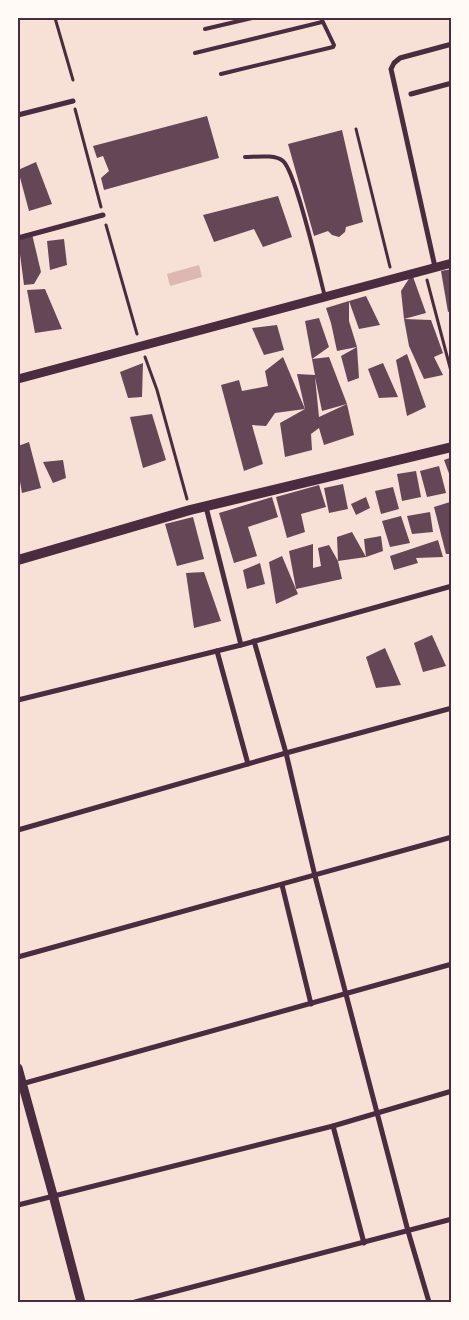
<svg xmlns="http://www.w3.org/2000/svg" width="469" height="1320" viewBox="0 0 469 1320" font-family="'Fira Sans',sans-serif">
	<rect width="100%" height="100%" fill="#f7e1d7"/>
	<!-- water -->
	<polygon fill="#dcb8b0" points="199,265 202,277 170,286 167,274"/>
	<!-- building -->
	<g fill="#644757">
		<polygon points="207,116 219,158 104,190 101,178 109,171 103,156 97,158 93,146"/>
		<polygon points="342,130 363,222 346,227 345,232 339,237 332,235 328,231 314,236 288,144"/>
		<polygon points="36,162 52,204 29,211 18,170"/>
		<polygon points="278,196 292,237 263,247 254,229 214,242 203,215"/>
		<polygon points="32,234 41,272 34,284 24,285 18,239"/>
		<polygon points="64,239 67,265 50,270 47,241"/>
		<polygon points="452,269 452,311 448,312 441,271"/>
		<polygon points="412,274 426,313 404,319 401,291"/>
		<polygon points="45,289 62,329 35,333 27,290"/>
		<polygon points="366,296 380,325 359,329 349,301 349,321 357,347 337,351 331,323 326,308 349,301"/>
		<polygon points="319,318 329,347 312,359 305,321"/>
		<polygon points="404,319 431,320 443,353 434,357 443,375 424,379 409,346"/>
		<polygon points="277,325 284,350 264,355 252,328"/>
		<polygon points="357,347 359,378 348,382 341,356"/>
		<polygon points="407,354 426,407 407,416 396,360"/>
		<polygon points="283,357 305,409 275,413 266,426 252,425 263,464 244,471 221,385 239,380 242,391 268,386 265,371"/>
		<polygon points="329,357 347,404 322,411 315,377 319,417 347,404 354,435 324,445 319,428 311,434 312,450 285,457 280,423 305,409 297,374 315,375 312,359"/>
		<polygon points="143,363 142,397 128,398 120,372"/>
		<polygon points="383,363 398,397 379,398 368,369"/>
		<polygon points="152,414 166,460 143,468 130,417"/>
		<polygon points="29,442 41,488 22,493 18,470 18,446"/>
		<polygon points="452,457 452,479 451,479 444,460"/>
		<polygon points="63,460 66,478 53,483 43,462"/>
		<polygon points="439,466 446,493 427,497 420,471"/>
		<polygon points="416,471 421,497 402,501 397,474"/>
		<polygon points="343,484 348,509 329,513 324,488"/>
		<polygon points="319,485 326,507 301,514 305,532 287,538 276,497"/>
		<polygon points="393,487 399,509 381,514 375,491"/>
		<polygon points="272,497 278,517 248,527 257,556 234,563 219,513"/>
		<polygon points="366,497 370,508 356,515 351,504"/>
		<polygon points="450,502 452,554 446,554 434,507"/>
		<polygon points="430,512 433,532 412,534 407,516"/>
		<polygon points="401,516 410,543 390,547 382,521"/>
		<polygon points="193,517 204,559 177,566 165,524"/>
		<polygon points="352,532 366,557 364,539 381,536 383,551 366,557 338,561 342,579 296,589 289,551 313,544 313,568 321,566 318,548 329,545 338,561 337,537"/>
		<polygon points="438,540 443,557 416,558 418,563 394,570 390,556"/>
		<polygon points="282,556 298,594 276,604 269,562"/>
		<polygon points="260,563 265,584 247,589 243,570"/>
		<polygon points="204,572 221,621 194,628 186,573"/>
		<polygon points="432,635 446,666 423,672 414,643"/>
		<polygon points="385,648 401,685 376,688 366,657"/>
	</g>
	<g fill="none" stroke-linecap="round" stroke-linejoin="round">
		<!-- path -->
		<g stroke="#4a2c40" stroke-width="3">
			<polyline points="55,18 73,80"/>
			<polyline points="75,109 101,207"/>
			<polyline points="356,129 390,267"/>
			<polyline points="106,225 137,334"/>
			<polyline points="427,280 452,375"/>
			<polyline points="145,357 157,390 187,499"/>
		</g>
		<!-- service -->
		<g stroke="#4a2c40" stroke-width="4">
			<polyline points="205,29 252,18"/>
			<polyline points="195,53 322,22"/>
			<polyline points="221,74 333,47 334,45 321,18"/>
			<path d="M 245,157 C 255,157 275,154 283,161 C 296,172 319,274 325,297"/>
		</g>
		<!-- minor -->
		<g stroke="#4a2c40" stroke-width="5">
			<polyline points="411,94 452,83"/>
			<polyline points="18,115 73,101"/>
			<polyline points="18,238 103,215"/>
			<polyline points="435,267 391,69 394,63 400,58 452,44"/>
			<polyline points="206,507 241,645"/>
			<polyline points="254,641 286,753 315,876 408,1231 429,1302"/>
			<polyline points="217,651 248,764"/>
			<polyline points="18,700 241,645 452,586"/>
			<polyline points="18,830 286,753 452,708"/>
			<polyline points="282,885 311,1004"/>
			<polyline points="18,957 452,837"/>
			<polyline points="18,1085 452,964"/>
			<polyline points="333,1126 364,1243"/>
			<polyline points="18,1205 333,1126 452,1091"/>
			<polyline points="135,1302 452,1219"/>
		</g>
		<!-- tertiary -->
		<g stroke="#4a2c40" stroke-width="9">
			<path d="M 18,379 C 162,340 307,302 452,263"/>
			<polyline points="18,1068 53,1195 81,1302"/>
		</g>
		<!-- secondary -->
		<polyline stroke="#4a2c40" stroke-width="10" points="18,560 190,510 452,447"/>
	</g>
	<!-- border -->
	<rect width="469" height="1320" fill="none" stroke="#fffaf5" stroke-width="38"/>
	<rect x="19" y="19" width="431" height="1282" fill="none" stroke="#4a2c40" stroke-width="2"/>
</svg>
